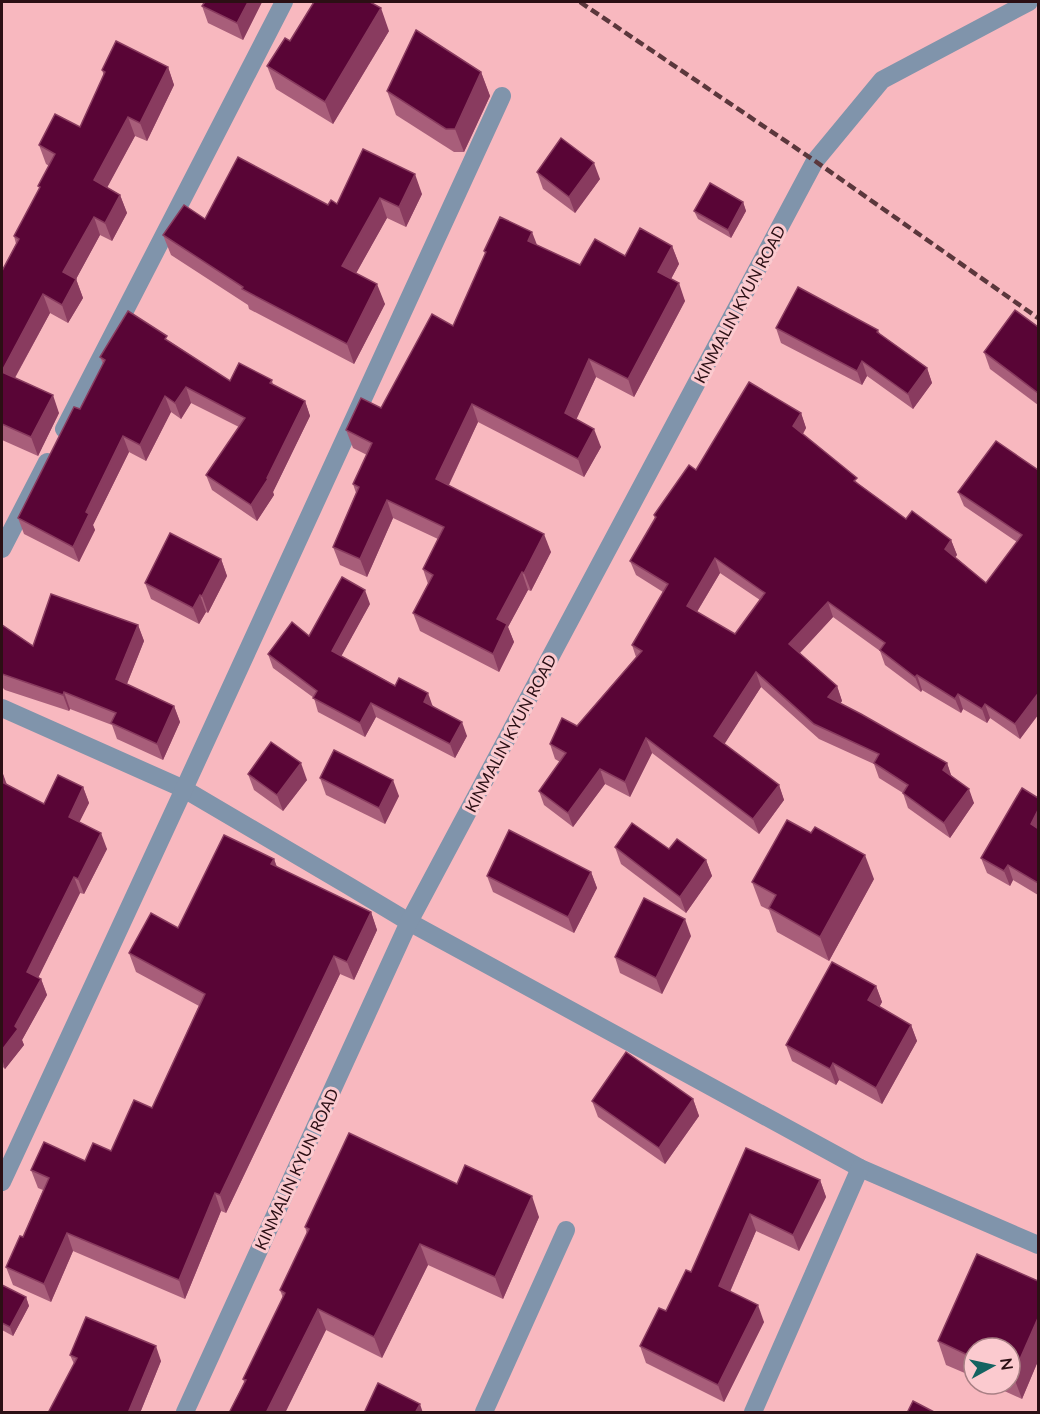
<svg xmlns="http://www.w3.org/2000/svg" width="1040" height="1414" viewBox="0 0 1040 1414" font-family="Lato,sans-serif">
	<rect width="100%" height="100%" fill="#f8b8bf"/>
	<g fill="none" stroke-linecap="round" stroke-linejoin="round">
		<!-- street -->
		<g stroke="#8094ab" stroke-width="18">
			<polyline points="64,429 284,2"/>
			<polyline points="2,549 47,462"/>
			<polyline points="2,708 184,789 349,886 409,922 860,1168 1038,1245"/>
			<polyline points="2,1182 184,789 502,96"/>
			<polyline points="185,1412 409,922 815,161 882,80 1029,2"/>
			<polyline points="484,1412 566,1230"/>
			<polyline points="753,1412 860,1168"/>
		</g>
		<!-- rail -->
		<polyline stroke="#5b373c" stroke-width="4.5" stroke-dasharray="9 4.5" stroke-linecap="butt" points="580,2 815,161 1038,318"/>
	</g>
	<!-- wall -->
	<g fill="#a85e7a" fill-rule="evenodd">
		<polygon points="200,2 262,2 243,40 208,23 202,6 204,4"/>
		<polygon points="389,31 333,124 276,89 267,66 290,41"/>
		<polygon points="168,67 174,85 147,141 135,136 107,187 120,195 127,213 112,241 100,235 76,279 83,298 68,323 50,313 15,378 59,413 38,456 2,440 2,271 16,244 14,236 40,189 38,186 49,166 46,164 39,145 80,127 104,76 102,70"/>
		<polygon points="481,72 490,96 464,152 454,152 396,115 387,91"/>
		<polygon points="363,149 422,194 406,227 387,218 356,273 385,304 354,364 249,309 248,305 171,255 163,235 205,219 337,204"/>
		<polygon points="537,172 600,179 575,213 543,189"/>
		<polygon points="743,202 746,211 731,238 698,219 694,211"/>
		<polygon points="537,245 580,265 672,246 679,264 671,279 685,301 634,397 596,377 576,419 601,447 584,477 478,422 449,485 551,552 531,591 528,590 508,627 514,642 499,672 420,631 413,613 428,584 423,569 438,539 393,518 367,577 340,565 333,547 356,493 353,484 367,455 353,448 346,430 381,408 453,326 485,254 484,251"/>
		<polygon points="1038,327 1038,405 990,369 984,352"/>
		<polygon points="776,328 878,330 880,334 927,368 932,383 913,409 867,376 862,385 781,343"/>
		<polygon points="169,341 230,381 272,380 273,385 305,401 310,416 273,492 274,495 257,521 212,490 206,475 239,427 191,403 181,419 171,412 146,461 129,452 93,525 95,530 79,562 24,534 18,518 80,409 103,364 100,357"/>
		<path d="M 801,413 L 806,428 L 803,434 L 859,484 L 906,519 L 951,540 L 957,555 L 955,557 L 986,583 L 1017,542 L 964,506 L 958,492 L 1038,470 L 1038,715 L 1020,739 L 990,718 L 987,723 L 963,709 L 961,713 L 922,690 L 921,692 L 885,665 L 880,651 L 833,617 L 800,653 L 837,686 L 842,701 L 840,704 L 947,763 L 951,775 L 974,803 L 950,838 L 908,808 L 903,793 L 879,778 L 874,764 L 819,739 L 761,687 L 724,744 L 779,785 L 784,800 L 759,834 L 652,753 L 630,797 L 605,784 L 573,827 L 544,805 L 539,791 L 560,762 L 555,759 L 550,744 L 577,726 L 636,657 L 632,645 L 663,592 L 636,575 L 630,561 L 655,519 L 654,515 L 696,470 ZM 720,573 L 760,600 L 735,634 L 697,612 Z"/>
		<polygon points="221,559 227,576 208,613 206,612 199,624 151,599 145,583"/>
		<polygon points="370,604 341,656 433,706 467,736 455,758 376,717 365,737 318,712 314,698 273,668 268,654 309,636"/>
		<polygon points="2,625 33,646 138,625 144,641 127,684 174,706 180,722 163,760 117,739 112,725 70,709 69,711 5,690 2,687"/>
		<polygon points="2,771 6,785 44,804 83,787 89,803 79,822 107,849 84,894 80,893 38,978 41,979 47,995 22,1040 24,1045 5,1069 2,1066"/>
		<polygon points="248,774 307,780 283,811 254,790"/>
		<polygon points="320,778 399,796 385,824 326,795"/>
		<polygon points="1038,798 1038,895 1013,880 1010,886 987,873 981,858"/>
		<polygon points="615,847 669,849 706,860 712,876 686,913 621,864"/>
		<polygon points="274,859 277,867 371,912 377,930 354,980 340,974 226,1213 221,1211 185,1299 73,1251 51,1302 13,1285 6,1267 23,1237 43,1190 38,1188 31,1170 85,1161 111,1151 152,1108 199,1006 136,972 129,953 178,928"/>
		<polygon points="591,872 597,888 574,933 493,892 487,876"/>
		<polygon points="874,879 829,961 777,932 769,910 761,906 752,882"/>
		<polygon points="691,936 662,994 620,973 615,957"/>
		<polygon points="876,986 882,1002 879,1007 911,1025 917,1041 882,1104 839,1080 836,1085 792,1061 786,1045"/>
		<polygon points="693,1099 699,1116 665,1164 598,1117 592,1101"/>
		<polygon points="746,1148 820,1180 826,1197 799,1251 756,1231 730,1292 764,1322 724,1402 646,1363 640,1346 666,1311 691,1272"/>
		<polygon points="457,1184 539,1217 503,1299 428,1265 382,1358 326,1330 285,1413 229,1413 244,1382 243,1379 283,1298 280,1290 307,1234 305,1227"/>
		<polygon points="977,1254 1038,1281 1038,1361 1022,1399 989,1384 1010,1384 1010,1348 974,1348 974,1377 946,1365 938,1341"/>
		<polygon points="2,1285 26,1297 29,1306 13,1336 2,1330"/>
		<polygon points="70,1355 161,1361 140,1413 48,1413 74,1364"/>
	</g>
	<!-- shaded-wall -->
	<g fill="#893b5f">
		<polygon points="248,2 262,2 243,40 237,23"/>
		<polygon points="381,8 389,31 333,124 325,102"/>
		<polygon points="168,67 174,85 147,141 140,123"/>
		<polygon points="481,72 490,96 464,152 455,129"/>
		<polygon points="128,117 135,136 101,199 94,180"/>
		<polygon points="594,163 600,179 575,213 569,197"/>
		<polygon points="415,174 422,194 406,227 399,207"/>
		<polygon points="120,195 127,213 112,241 105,223"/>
		<polygon points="380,198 387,218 349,286 342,266"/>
		<polygon points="743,202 746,211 731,238 728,230"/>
		<polygon points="94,217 100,235 75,281 76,279 83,298 68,323 62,305 63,272"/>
		<polygon points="532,232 539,250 528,241"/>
		<polygon points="672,246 679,264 665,290 658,272"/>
		<polygon points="679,283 685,301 634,397 628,379"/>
		<polygon points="377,284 385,304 354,364 347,344"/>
		<polygon points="43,294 50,313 8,390 2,371"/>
		<polygon points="589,359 596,377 571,431 565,413"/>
		<polygon points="862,361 867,376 862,385 857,371"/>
		<polygon points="927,368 932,383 913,409 908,394"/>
		<polygon points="186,387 191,403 181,419 175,403"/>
		<polygon points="53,395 59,413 38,456 31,437"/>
		<polygon points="165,396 171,412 146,461 140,445"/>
		<polygon points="305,401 310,416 273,492 274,495 257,521 251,505 267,478"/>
		<polygon points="472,404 478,422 443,497 436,479"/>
		<polygon points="801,413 806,428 799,440 793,426"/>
		<polygon points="594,429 601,447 584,477 578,459"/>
		<polygon points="123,436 129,452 93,525 95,530 79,562 73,547 86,512"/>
		<polygon points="387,500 393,518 367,577 360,559"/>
		<polygon points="544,534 551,552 531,591 524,573"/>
		<polygon points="951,540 957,555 950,564 945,549"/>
		<polygon points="715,558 720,573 692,620 687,606"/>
		<polygon points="221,559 227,576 208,613 202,596"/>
		<polygon points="522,572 528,590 508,627 514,642 499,672 493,654 497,619"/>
		<polygon points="365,590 370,604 337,664 332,651"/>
		<polygon points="200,595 206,612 199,624 193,608"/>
		<polygon points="828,602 833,617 794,659 789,644"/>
		<polygon points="138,625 144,641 122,696 116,679"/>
		<polygon points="756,672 761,687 720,751 714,736"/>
		<polygon points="917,675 922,690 921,692 915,677"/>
		<polygon points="837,686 842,701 833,712 828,697"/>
		<polygon points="64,692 70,709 69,711 63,695"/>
		<polygon points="428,693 433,707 424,702"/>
		<polygon points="958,694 963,709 961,713 955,699"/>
		<polygon points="1037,695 1038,699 1038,715 1020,739 1015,724"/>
		<polygon points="371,703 376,717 365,737 360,723"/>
		<polygon points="985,704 990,718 987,723 982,709"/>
		<polygon points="174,706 180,722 163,760 157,744"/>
		<polygon points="462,722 467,736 455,758 450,744"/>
		<polygon points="646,738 652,753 630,797 625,782"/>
		<polygon points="301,763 307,780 283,811 277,795"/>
		<polygon points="947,763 952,778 943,770"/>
		<polygon points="600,769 605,784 573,827 568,813"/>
		<polygon points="2,771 7,785 2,793"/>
		<polygon points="393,780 399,796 385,824 379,808"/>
		<polygon points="779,785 784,800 759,834 753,819"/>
		<polygon points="83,787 89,803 74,833 69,817"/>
		<polygon points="969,789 974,803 950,838 944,823"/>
		<polygon points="1038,810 1038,834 1031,824"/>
		<polygon points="101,833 107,849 84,894 78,879"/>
		<polygon points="865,855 874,879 829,961 820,937"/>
		<polygon points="274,859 280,877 271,864"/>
		<polygon points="706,860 712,876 686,913 680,897"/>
		<polygon points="1008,865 1013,880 1010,886 1004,871"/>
		<polygon points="591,872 597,888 574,933 568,917"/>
		<polygon points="74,877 80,893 33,988 27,972"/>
		<polygon points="371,912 377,930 354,980 347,962"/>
		<polygon points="685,919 691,936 662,994 656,978"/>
		<polygon points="334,956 340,974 226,1213 220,1195"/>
		<polygon points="41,979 47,995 22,1040 24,1045 5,1069 2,1058 2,1050"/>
		<polygon points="876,986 882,1002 874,1017 868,1000"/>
		<polygon points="911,1025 917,1041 882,1104 876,1088"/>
		<polygon points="833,1063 839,1080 836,1085 830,1069"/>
		<polygon points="693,1099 699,1116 665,1164 659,1148"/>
		<polygon points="820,1180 826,1197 799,1251 793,1235"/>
		<polygon points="215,1193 221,1211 185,1299 179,1280"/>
		<polygon points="532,1196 539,1217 503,1299 495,1277"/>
		<polygon points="750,1214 756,1231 725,1303 719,1286"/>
		<polygon points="67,1233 73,1251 51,1302 44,1284"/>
		<polygon points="420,1244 428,1265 382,1358 374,1337"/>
		<polygon points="26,1297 29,1306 13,1336 10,1327"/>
		<polygon points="758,1305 764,1322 724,1402 718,1385"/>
		<polygon points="318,1309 326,1330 285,1413 267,1413 267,1411"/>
		<polygon points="1038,1318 1038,1361 1022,1399 1013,1375"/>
		<polygon points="156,1346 161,1361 140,1413 128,1413"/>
		<polygon points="420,1404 423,1413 415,1413"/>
	</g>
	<!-- building -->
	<g fill="#590536" stroke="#893b5f" stroke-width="1.5" fill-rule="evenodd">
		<polygon points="205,2 248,2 237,23 202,6"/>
		<polygon points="314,2 370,2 381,8 325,102 267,66 285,38 290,41"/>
		<polygon points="416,30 481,72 455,129 446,129 387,91"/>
		<polygon points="116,41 168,67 140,123 128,117 94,180 120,195 105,223 94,217 63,272 76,279 62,305 43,294 2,371 2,271 19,239 14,236 40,187 38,186 55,154 39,145 55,114 80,127 105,72 102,70"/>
		<polygon points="561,138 594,163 569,197 537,172"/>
		<polygon points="363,149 415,174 399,207 380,198 342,266 377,284 347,344 242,289 243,287 163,235 184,205 205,219 238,157 328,205 331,200 337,204"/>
		<polygon points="710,183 743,202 728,230 694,211"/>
		<polygon points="500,217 532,232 528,241 580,265 595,239 625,256 640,228 672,246 658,272 679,283 628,379 589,359 565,413 594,429 578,459 472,404 436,479 544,534 524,573 522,572 497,619 507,624 493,654 413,613 433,575 423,569 444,527 387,500 360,559 333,547 359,487 353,484 372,443 346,430 361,398 381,408 432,314 453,326 486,252 484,251"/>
		<polygon points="798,287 878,330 877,332 927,368 908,394 862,361 857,371 776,328"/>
		<polygon points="1015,310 1038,327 1038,393 984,352"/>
		<polygon points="128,311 167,336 165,339 230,381 239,363 272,380 270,383 305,401 267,478 268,479 251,505 206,475 245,418 186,387 175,403 165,396 140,445 123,436 86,512 89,514 73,547 18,518 74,407 80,409 105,360 100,357"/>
		<polygon points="2,372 53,395 31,437 2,424"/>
		<path d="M 749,382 L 801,413 L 793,426 L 857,478 L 854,481 L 906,519 L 912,511 L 951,540 L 945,549 L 986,583 L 1022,535 L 958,492 L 996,441 L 1038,470 L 1038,696 L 1037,695 L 1015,724 L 985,704 L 982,709 L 958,694 L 955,699 L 917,675 L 915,677 L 880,650 L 885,643 L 828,602 L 789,644 L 837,686 L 828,697 L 861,714 L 947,763 L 943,770 L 969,789 L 944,823 L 903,793 L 908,785 L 874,763 L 879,754 L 814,724 L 756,672 L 714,736 L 779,785 L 753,819 L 646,738 L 625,782 L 600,769 L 568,813 L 539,791 L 566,753 L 550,744 L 562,718 L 577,726 L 642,651 L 632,645 L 668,584 L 630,561 L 656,517 L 654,515 L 689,465 L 696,470 ZM 715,558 L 765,593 L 735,634 L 687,606 Z"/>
		<polygon points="170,533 221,559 202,596 200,595 193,608 145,583"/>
		<polygon points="342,577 365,590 332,651 395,686 399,678 428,693 424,702 462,722 450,744 371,703 360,723 313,698 317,691 268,654 292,622 309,636"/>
		<polygon points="51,594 138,625 116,679 174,706 157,744 111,723 116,713 64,692 63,695 2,674 2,625 33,646"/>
		<polygon points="271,742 301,763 277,795 248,774"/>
		<polygon points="334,750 393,780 379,808 320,778"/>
		<polygon points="58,775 83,787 69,817 101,833 78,879 74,877 27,972 41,979 15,1026 18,1029 2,1050 2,782 44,804"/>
		<polygon points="1022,788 1038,798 1038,810 1031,824 1037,828 1038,826 1038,883 1008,865 1004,871 981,858"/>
		<polygon points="787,820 811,833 815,827 865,855 820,937 769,908 776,895 752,882"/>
		<polygon points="632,823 669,849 677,839 706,860 680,897 615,847"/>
		<polygon points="509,830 591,872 568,917 487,876"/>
		<polygon points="224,835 274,859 271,864 371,912 347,962 334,956 220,1195 215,1193 179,1280 67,1233 44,1284 6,1267 20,1236 23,1237 49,1178 31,1170 44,1142 85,1161 93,1143 111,1151 134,1100 152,1108 205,994 129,953 151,913 178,928"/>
		<polygon points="644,898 685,919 656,978 615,957"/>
		<polygon points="832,962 876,986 868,1000 911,1025 876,1088 833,1063 830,1069 786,1045"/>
		<polygon points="626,1052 693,1099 659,1148 592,1101"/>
		<polygon points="349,1133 457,1184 465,1165 532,1196 495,1277 420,1244 374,1337 318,1309 267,1411 270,1413 229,1413 246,1380 243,1379 285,1293 280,1290 309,1229 305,1227"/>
		<polygon points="746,1148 820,1180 793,1235 750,1214 719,1286 758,1305 718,1385 640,1346 659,1308 666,1311 686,1270 691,1272"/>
		<polygon points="977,1254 1038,1281 1038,1318 1013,1375 1010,1374 1010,1348 974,1348 974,1358 938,1341"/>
		<polygon points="2,1285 26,1297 10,1327 2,1323"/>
		<polygon points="86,1317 156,1346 128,1413 48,1413 77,1358 70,1355"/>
		<polygon points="378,1383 420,1404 415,1413 364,1413"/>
		<polygon points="913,1401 936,1413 907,1413"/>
	</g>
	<g text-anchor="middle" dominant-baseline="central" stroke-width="6" stroke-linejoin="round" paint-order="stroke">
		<!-- street labels -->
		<g font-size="16" fill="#2b0f14" stroke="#fbcacf">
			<text transform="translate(739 304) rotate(-62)">KINMALIN KYUN ROAD</text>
			<text transform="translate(510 733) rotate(-62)">KINMALIN KYUN ROAD</text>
			<text transform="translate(296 1169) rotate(-65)">KINMALIN KYUN ROAD</text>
		</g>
	</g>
	<!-- border -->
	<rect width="1040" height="1414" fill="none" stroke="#2b0f14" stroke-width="6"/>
	<!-- north arrow -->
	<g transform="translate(992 1366) rotate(82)"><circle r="28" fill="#fbcacf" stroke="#a87f84" stroke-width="1.5"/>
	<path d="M0-4.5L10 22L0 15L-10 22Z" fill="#146361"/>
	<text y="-9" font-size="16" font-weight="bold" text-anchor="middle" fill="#2b0f14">N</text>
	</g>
</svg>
